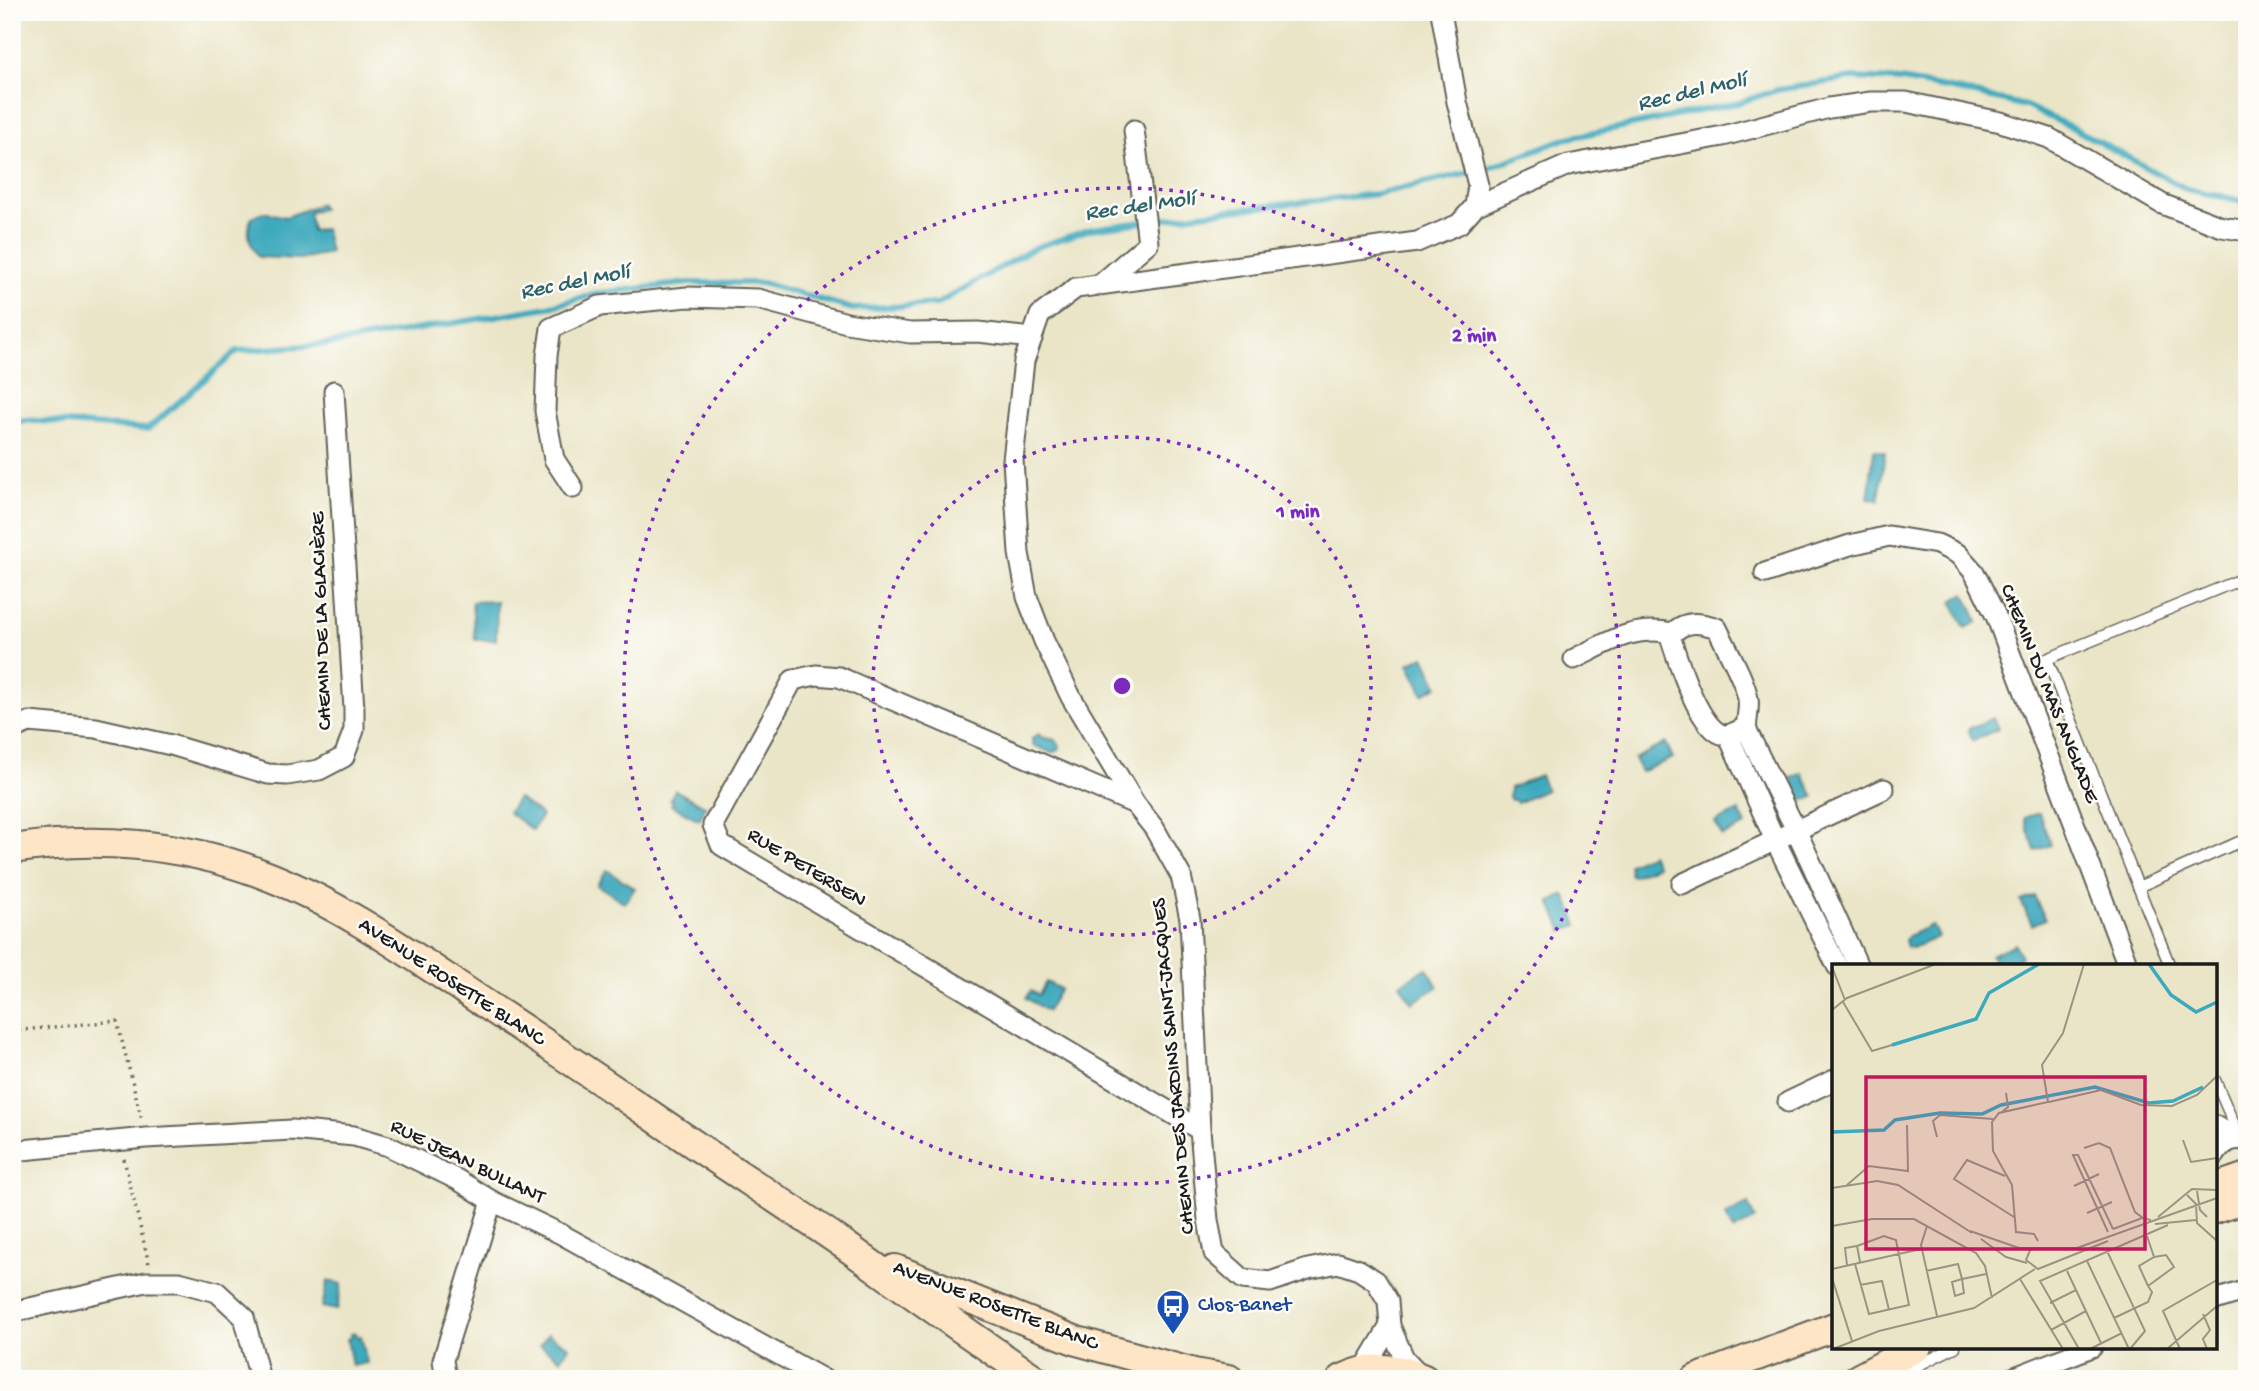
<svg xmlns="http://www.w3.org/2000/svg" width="2259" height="1391" viewBox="0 0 2259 1391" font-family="'Gochi Hand',sans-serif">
	<rect width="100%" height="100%" fill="#fdfcf7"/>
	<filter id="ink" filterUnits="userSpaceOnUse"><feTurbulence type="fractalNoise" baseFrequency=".0143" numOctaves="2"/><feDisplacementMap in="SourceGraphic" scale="14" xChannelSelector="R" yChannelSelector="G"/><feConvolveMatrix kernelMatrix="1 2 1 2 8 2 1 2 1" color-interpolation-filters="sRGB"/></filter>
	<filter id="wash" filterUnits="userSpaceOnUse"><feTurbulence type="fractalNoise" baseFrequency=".00686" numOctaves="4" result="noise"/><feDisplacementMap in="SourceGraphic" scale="28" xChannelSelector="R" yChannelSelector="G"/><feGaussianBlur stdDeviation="1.57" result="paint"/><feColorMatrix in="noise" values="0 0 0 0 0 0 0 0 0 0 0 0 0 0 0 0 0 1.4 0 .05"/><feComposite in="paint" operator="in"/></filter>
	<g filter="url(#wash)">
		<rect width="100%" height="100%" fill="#eae5c7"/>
		<!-- water -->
		<g fill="#3da9bd" stroke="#2c626c" stroke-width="2">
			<path d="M 320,204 L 322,209 L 309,212 L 312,231 L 325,229 L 330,253 L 301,259 L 259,257 C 250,246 245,231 252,217 L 264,212 L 286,217 Z"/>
			<polygon points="1874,450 1885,452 1879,500 1868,499"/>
			<polygon points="1965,594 1978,622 1965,628 1952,601"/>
			<polygon points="497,601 496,640 475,640 472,602"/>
			<polygon points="1424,656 1438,686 1423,694 1408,664"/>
			<polygon points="1993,718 1998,729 1973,741 1968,729"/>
			<polygon points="1039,734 1041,737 1056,740 1060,746 1059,750 1052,753 1033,745 1032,738"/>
			<polygon points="1666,743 1673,758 1641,772 1634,759"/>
			<polygon points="1802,773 1814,797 1806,800 1800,798 1791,778"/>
			<polygon points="1540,775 1546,790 1517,803 1515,800 1511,800 1509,797 1510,788"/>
			<polygon points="675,790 706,807 699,820 671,805 673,801 670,799"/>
			<polygon points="518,798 542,816 532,830 508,812"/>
			<polygon points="1739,811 1746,825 1722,836 1715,822"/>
			<polygon points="2039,813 2051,845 2035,851 2024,818"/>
			<polygon points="1651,854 1657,866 1633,876 1630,874 1629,864"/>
			<polygon points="607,870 635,888 625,903 597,885"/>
			<polygon points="1565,895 1578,925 1563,931 1550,902"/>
			<polygon points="2034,896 2045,919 2032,925 2021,901"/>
			<polygon points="1932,925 1938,937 1912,948 1907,947 1905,939 1908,936"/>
			<polygon points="2015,944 2021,957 2002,966 1996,966 1991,955"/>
			<polygon points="1427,968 1438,987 1412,1003 1400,984"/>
			<polygon points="1046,982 1060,989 1047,1011 1026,998 1031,991 1039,995"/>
			<polygon points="1748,1204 1755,1219 1733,1231 1725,1215"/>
			<polygon points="328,1281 342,1284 337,1310 322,1307"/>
			<polygon points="356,1333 357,1337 361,1336 367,1363 352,1366 347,1339 351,1338 350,1334"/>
			<polygon points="548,1334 569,1347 561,1359 540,1345"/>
		</g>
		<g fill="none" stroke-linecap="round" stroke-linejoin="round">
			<!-- stream -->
			<polyline stroke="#3da9bd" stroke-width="6" points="12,423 25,420 148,429 237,351 331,344 548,307 599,293 689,283 762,283 853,309 937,304 1034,248 1091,229 1215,212 1376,194 1486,169 1564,139 1738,103 1777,90 1852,78 1901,80 1962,91 2026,106 2075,129 2186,189 2247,202"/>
		</g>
	</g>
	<g filter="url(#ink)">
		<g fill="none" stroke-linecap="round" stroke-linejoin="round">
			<defs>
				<g id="service">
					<polyline points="2138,887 2239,842 2247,862"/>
					<polyline points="2170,966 2047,659 2247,577"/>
					<polyline points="2215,1080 2239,1136"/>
					<polyline points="1891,1379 1955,1347"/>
				</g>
				<g id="minor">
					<polyline points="1475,206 1568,165 1723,136 1829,108 1871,102 1906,102 2001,122 2049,138 2162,204 2222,227 2247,231"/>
					<polyline points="1101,284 1148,243 1134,130"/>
					<polyline points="573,488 554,459 545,411 547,356 551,328 600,306 687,297 758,299 847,323 910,333 978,332 1032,338"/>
					<polyline points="1765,573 1850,545 1889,536 1937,544 1958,554 1974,572 1996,616 2128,966"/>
					<path d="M 1574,659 C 1609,642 1632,625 1673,633"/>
					<path d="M 1746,727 C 1740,729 1732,735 1725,735 C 1700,733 1677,658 1670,636 C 1683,620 1699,622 1717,628 C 1726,647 1745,680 1748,699 C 1750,711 1745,721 1747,731 L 1797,832 L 1858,966"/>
					<polyline points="12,729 29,722 96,728 171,745 268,774 287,775 319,770 344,757 354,730 354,709 334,391"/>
					<polyline points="1728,735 1775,840 1837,966"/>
					<polyline points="1135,804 839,677 816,675 793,680 713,825 721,845 1200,1130"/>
					<polyline points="1682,884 1884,789"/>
					<polyline points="1788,1102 1834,1080"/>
					<polyline points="2215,1126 2241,1139"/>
					<polyline points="12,1151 146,1138 292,1130 354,1136 388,1146 458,1180 492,1201 561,1234 823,1379"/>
					<path d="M 2215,1155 C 2223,1143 2233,1136 2247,1141"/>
					<polyline points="2215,1300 2247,1290"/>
					<polyline points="12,1312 146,1282 179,1282 217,1292 244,1317 260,1379"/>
					<polyline points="1390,1326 1388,1301 1376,1281 1359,1270 1338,1263 1308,1269 1270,1282 1243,1279 1214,1253 1208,1220 1200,1130 1190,919 1181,876 1154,828 1135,804 1071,697 1044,641 1027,597 1019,553 1013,460 1024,361 1040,315 1076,288 1417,242 1459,224 1475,206 1478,185 1457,102 1441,12"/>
					<polyline points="1363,1371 1390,1326 1404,1358 1422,1377"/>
					<polyline points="446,1379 443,1360 492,1201"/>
					<polyline points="2010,1379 2092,1347"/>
				</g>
				<g id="secondary">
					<path d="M 12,849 C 94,836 179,843 257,872 C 345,904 424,964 502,1015 C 568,1058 633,1103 698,1147 C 747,1180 797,1212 846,1246 C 908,1291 970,1336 1035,1379"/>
					<polyline points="2215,1188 2247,1177"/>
					<polyline points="2215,1209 2247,1198"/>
					<polyline points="895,1269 1077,1341 1194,1373 1229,1379"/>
					<path d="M 1342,1379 C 1369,1366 1397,1366 1424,1379"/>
					<polyline points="1696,1379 1834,1327"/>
					<polyline points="1857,1379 1917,1347"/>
				</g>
			</defs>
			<!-- service casing -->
			<use href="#service" stroke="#646258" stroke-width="13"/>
			<!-- minor casing -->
			<use href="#minor" stroke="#646258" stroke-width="23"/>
			<!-- secondary casing -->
			<use href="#secondary" stroke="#646258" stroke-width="32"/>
			<!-- path -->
			<g stroke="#646258" stroke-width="3.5" stroke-dasharray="2 5" stroke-linecap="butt">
				<polyline points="12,1031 117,1021 142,1120"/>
				<polyline points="124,1159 149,1264"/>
			</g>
			<!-- service -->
			<use href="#service" stroke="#fff" stroke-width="10"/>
			<!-- minor -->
			<use href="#minor" stroke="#fff" stroke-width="19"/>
			<!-- secondary -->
			<use href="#secondary" stroke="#fee5c5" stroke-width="28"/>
		</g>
	</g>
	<!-- distance rings -->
	<g fill="none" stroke="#7b2cbf" stroke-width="3.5" stroke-dasharray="3.5 7">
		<circle cx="1122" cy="686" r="249"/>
		<circle cx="1122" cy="686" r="498"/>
	</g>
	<!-- icons -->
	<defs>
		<symbol id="bus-pin" viewBox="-11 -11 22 30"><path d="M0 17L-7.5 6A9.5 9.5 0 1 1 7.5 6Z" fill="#1a4fb4" stroke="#fdfcf7"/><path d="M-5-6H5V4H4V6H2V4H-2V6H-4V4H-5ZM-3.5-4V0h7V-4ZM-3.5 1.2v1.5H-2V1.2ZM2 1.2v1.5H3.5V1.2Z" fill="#fff"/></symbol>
	</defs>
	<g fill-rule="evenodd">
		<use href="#bus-pin" x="1154" y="1287" width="38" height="52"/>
	</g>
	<g text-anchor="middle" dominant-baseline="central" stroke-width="5" stroke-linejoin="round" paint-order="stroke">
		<!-- street labels -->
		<g font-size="21" fill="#1c1c1c" stroke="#fdfcf7">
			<text transform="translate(323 621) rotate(-92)">CHEMIN DE LA GLACIÈRE</text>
			<text transform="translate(2048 694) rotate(68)">CHEMIN DU MAS ANGLADE</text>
			<text transform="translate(806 869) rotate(31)">RUE PETERSEN</text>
			<text transform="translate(451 983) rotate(33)">AVENUE ROSETTE BLANC</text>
			<text transform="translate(1175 1066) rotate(-95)">CHEMIN DES JARDINS SAINT-JACQUES</text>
			<text transform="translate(467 1163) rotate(26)">RUE JEAN BULLANT</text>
			<text transform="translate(995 1307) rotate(21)">AVENUE ROSETTE BLANC</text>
		</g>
		<!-- transit labels -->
		<g font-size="21" fill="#164399" stroke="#fdfcf7" text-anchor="start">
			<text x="1198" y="1306">Clos-Banet</text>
		</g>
		<!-- water labels -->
		<g font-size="23" font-style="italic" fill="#2c626c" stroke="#fdfcf7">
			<text transform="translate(1692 93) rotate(-13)">Rec del Molí</text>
			<text transform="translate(1140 207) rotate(-8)">Rec del Molí</text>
			<text transform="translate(575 283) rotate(-11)">Rec del Molí</text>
		</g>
	</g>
	<!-- overview -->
	<g transform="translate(1832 964)">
		<rect width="385" height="385" fill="#eae5c7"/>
		<path fill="none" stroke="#3da9bd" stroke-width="3.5" d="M 317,0 L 339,31 L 364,48 L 385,38M 60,81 L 144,55 L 157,29 L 207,0M 0,168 L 52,166 L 63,156 L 108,149 L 150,150 L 169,141 L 263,123 L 317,139 L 341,137 L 371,123"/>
		<path fill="none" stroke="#989583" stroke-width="2" d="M 0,3 L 13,36M 11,38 L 40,87 L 60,81M 0,46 L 15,34 L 104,0M 217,138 L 269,126 L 309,141 L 340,142 L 365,131 L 385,112M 170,148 L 176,143 L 174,129M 105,173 L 101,157 L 108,151 L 161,155M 351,176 L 359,198 L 385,194M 252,184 L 267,179 L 278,184 L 303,248 L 311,254M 173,212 L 135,196 L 122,215 L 182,253M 15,221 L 37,202 L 76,207 L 75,161M 242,222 L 267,210M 0,224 L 45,217 L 66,221 L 140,269M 365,227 L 368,246 L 375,253M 355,231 L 364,240 L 365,259 L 385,277M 255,249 L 280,238M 326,253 L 360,225 L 385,226M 323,260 L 364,256M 0,262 L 40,255 L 82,255 L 144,289 L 153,302 L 160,334M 95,262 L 89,281 L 105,352M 281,265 L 310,254 L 319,256M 138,267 L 187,284 L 245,284 L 385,234M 276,268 L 241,191 L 246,191 L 281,265M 315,272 L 322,293 L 307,302 L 316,322M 149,275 L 174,293 L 195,299M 206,277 L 202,270 L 184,268 L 180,221 L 161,187 L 160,158 L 167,149 L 216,138 L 210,101 L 231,69 L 252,0M 199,284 L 194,296 L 206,305 L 276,277M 275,287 L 313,367 L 298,385M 255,297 L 297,385M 23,300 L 37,350 L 77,341 L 64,276 L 52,272 L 25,282M 15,301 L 13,284 L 25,282 L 28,298M 0,305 L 89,285M 94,307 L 126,300 L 130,315 L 154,310M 235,307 L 269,379M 0,314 L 20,377M 130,315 L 132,329 L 123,332 L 120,318 ZM 188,315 L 231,385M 28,321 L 50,317 L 57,346M 218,339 L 244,326M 371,350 L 378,366 L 371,375 L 375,385M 282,354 L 316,338 L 320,328 L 316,322 L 342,303 L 334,291 L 322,293M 219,366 L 254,347M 1,385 L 47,367 L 142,344 L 203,305M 247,385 L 208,317 L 336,261M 258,385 L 290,369M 335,385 L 385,342M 348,385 L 331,347 L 385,316"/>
		<path fill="#c2185b" fill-opacity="0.15" stroke="#c2185b" stroke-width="3.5" d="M 34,113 L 313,113 L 313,285 L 34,285 Z"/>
		<rect width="385" height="385" fill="none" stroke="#1c1c1c" stroke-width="3.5"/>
	</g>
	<circle cx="1122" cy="686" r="10" fill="#7b2cbf" stroke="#fdfcf7" stroke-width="3.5"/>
	<g font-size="21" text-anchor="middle" font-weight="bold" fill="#7b2cbf" stroke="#fdfcf7" stroke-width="5" stroke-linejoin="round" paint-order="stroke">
		<text x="1474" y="341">2 min</text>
		<text x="1298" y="517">1 min</text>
	</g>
	<!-- margin -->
	<rect width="2259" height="1391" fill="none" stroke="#fdfcf7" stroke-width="42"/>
</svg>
